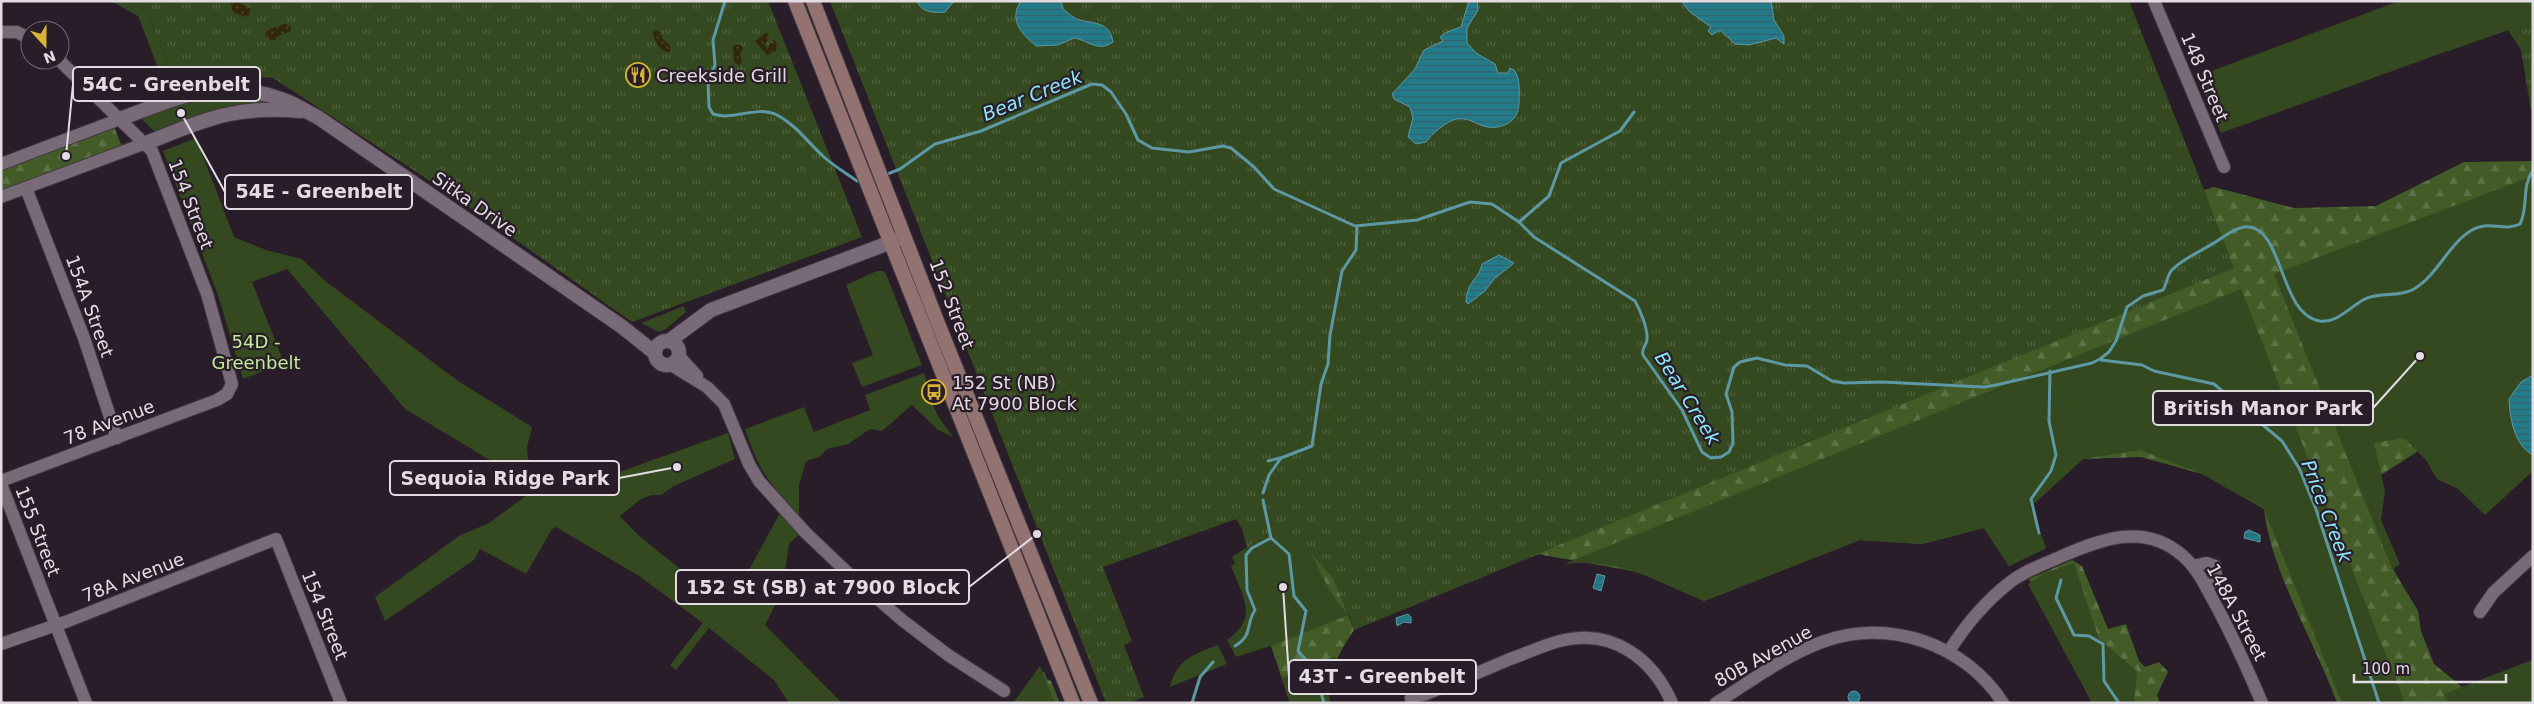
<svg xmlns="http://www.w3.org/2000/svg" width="2534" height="704" viewBox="0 0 2534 704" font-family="'DejaVu Sans',sans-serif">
	<defs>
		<pattern id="grass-tufts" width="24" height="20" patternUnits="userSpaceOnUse" patternTransform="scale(1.25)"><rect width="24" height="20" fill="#34491f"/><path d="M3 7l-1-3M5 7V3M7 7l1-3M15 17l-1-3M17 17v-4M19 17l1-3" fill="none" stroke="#51633f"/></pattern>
		<pattern id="forest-firs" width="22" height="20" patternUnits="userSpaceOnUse" patternTransform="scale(1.25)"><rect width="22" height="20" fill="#425b27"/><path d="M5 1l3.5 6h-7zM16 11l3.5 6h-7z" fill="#5d7246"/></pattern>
		<pattern id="sand-dots" width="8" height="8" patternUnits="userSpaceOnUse" patternTransform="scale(1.25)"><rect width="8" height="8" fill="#302807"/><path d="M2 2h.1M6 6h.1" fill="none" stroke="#4e472b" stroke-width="1.8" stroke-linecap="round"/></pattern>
		<pattern id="water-rules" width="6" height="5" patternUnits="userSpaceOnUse" patternTransform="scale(1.25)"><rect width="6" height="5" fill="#237b8a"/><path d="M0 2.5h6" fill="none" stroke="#32616a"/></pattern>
	</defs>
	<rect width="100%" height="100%" fill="#281d28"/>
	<!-- grass -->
	<g fill="url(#grass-tufts)">
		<polygon points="143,1 768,1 862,237 632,322 462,202 273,78 218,74 175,83"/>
		<polygon points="830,1 2129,1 2235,268 1354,630 1349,615 1294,539 1283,530 1261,541 1260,539 1247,548 1242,529 1236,519 1103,567 1132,641 1124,645 1144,697 1129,703 1106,703"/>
		<polygon points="2472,1 2533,1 2533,122 2521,50 2508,30 2446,52"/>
	</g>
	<!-- forest -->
	<g fill="url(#forest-firs)">
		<polygon points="114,126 122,147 1,192 1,169"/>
		<path d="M 2533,161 L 2533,351 L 2423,448 L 2381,475 L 2381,520 L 2391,554 L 2388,557 L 2394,571 L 2418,611 L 2421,631 L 2434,664 L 2462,687 L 2533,660 L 2533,703 L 2337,703 C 2315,642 2271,572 2264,509 L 2202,474 L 2141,457 L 2083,459 L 2030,507 L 2046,548 L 2009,566 L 1984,528 L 1922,544 L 1860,540 L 1704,601 L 1638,572 L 1537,554 L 2234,268 L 2204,190 L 2214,187 L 2294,208 L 2376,206 L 2464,162 Z"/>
		<path d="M 1283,530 L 1294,539 L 1305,541 L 1314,557 L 1333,578 L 1354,630 C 1340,651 1325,676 1330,703 L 1290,703 L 1271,646 L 1265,642 Z"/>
		<polygon points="2072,560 2082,566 2108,629 2126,624 2139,661 2145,667 2159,662 2168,672 2157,695 2160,703 2092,703 2029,579"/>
		<polygon points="1044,671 1047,679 1051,681 1060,703 1013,703"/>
	</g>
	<!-- sand -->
	<g fill="url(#sand-dots)">
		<polygon points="236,1 250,8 249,15 245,17 233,12 231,4"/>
		<polygon points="284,24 291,26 290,32 280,35 275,40 267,39 265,34 270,29"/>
		<path d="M 654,30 L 659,31 L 663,39 L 670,45 L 670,52 C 659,53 656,41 652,33 Z"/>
		<polygon points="767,32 769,38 764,46 768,46 774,39 777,45 775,52 767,55 755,41"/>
		<polygon points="737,44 741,45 743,49 740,55 742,62 739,65 734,62 733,47"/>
	</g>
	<!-- green -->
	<g fill="#34491f">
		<polygon points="111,1 143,1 176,86 166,89 138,16"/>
		<polygon points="2399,1 2533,1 2533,20 2221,133 2198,76"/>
		<polygon points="223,93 283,103 157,134 139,116 187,98"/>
		<polygon points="196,138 234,237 266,250 302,259 324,280 458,381 532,427 527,447 528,459 586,484 728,433 735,459 674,486 661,495 652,495 641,499 620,516 638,535 715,597 727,583 746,575 780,513 800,534 789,544 782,592 765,625 842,703 789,703 774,680 709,628 676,670 670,665 703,623 639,576 556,527 552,529 526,574 480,549 474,560 385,621 375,597 459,536 489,523 534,490 495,463 405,409 287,269 252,282 284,363 243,379 218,295 163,151"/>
		<polygon points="2533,176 2533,471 2485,515 2458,489 2437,479 2426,460 2404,438 2374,443 2385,491 2381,520 2400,564 2396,566 2393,571 2274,274"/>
		<polygon points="877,271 882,271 886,274 922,365 862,387 852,363 873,355 846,285"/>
		<path d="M 2241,289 L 2405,703 L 2342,703 L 2264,509 L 2202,474 L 2140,450 L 2083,459 L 2030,507 L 2046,548 L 2009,566 L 1984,528 L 1922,544 L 1860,540 L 1704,601 C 1659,581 1615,557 1564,564 Z"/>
		<polygon points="684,306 686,312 666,329 659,332 641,323"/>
		<path d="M 924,373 L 928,387 L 926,390 L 938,416 L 953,437 L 938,430 L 912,405 L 882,431 L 870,429 L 848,444 L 827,449 L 819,457 L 806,461 L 799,485 L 799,515 C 769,483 759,471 745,429 L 804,407 L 814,432 L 870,410 L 865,395 Z"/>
		<path d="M 1283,530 L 1294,539 L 1305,541 C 1319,566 1327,594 1349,615 L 1271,646 L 1236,657 L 1227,640 C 1260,616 1242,597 1231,566 L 1235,564 L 1232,557 L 1260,539 L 1261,541 Z"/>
		<polygon points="2074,563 2099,639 2137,671 2134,703 2092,703 2028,584 2045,573"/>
		<path d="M 1218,645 L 1227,664 L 1170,687 C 1176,660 1194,654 1218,645 Z"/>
		<polygon points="1336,656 1328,693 1330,703 1290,703 1282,678"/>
		<polygon points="2533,660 2533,703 2448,703 2444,694"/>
		<polygon points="1040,666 1055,703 1013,703"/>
	</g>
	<!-- water -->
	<g fill="url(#water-rules)" stroke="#5d98a5">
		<path d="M 917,1 L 954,1 L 945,12 C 934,13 922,13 917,1 Z"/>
		<path d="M 1021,1 L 1061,1 L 1063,9 C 1068,13 1074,19 1080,20 C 1095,24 1110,22 1113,42 C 1098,53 1088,40 1074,38 L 1058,45 L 1036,46 C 1022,34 1008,20 1021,1 Z"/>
		<path d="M 1469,1 L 1477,1 L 1478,10 L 1467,28 L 1467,43 L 1476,53 L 1495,64 L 1498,73 L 1508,73 L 1510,68 L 1514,70 C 1521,79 1519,92 1519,103 C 1519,122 1501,131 1483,126 C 1475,123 1466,117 1457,119 C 1446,121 1432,134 1426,142 L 1416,144 L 1408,137 L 1413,118 L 1410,107 L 1394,99 L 1392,94 L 1415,69 L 1424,50 L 1443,41 L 1440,37 L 1447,32 L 1461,27 Z"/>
		<polygon points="1681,1 1771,1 1774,20 1784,36 1784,44 1776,38 1749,45 1735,44 1720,30 1712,35 1708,31 1711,27 1690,12"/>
		<path d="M 1499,255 L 1514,263 L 1494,279 L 1485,291 L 1468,304 L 1466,302 C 1467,280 1479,280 1482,264 Z"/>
		<path d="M 2533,375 L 2533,455 C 2514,445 2510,418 2509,399 L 2521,382 Z"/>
		<polygon points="2249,530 2260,535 2260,542 2244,538 2245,532"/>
		<polygon points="1597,574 1605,576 1601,591 1593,588"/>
		<polygon points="1408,614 1411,617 1411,623 1404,622 1397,626 1396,618"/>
		<circle cx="1854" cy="697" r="6"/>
	</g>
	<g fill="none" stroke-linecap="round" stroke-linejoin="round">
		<!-- stream -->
		<g stroke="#5d98a5" stroke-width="3">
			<path d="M 725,1 L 713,40 L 715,65 L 708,82 L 709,107 L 713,114 C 732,121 755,106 775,114 C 796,124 808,143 825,158 C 834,166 846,173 857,181 L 862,180"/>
			<path d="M 885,175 L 900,169 L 935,144 L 981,131 L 1092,84 L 1102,85 L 1111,92 L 1126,114 L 1138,140 L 1152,148 L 1189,152 L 1223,146 L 1231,148 L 1254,167 L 1274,189 L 1355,226 L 1417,220 L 1470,202 L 1492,204 L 1519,222 L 1534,237 L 1635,301 C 1640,310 1648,328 1647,340 C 1646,346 1641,349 1643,355 L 1682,410 L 1702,452 L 1711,458 L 1721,457 L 1729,452 L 1733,443 L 1732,412 L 1726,394 L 1734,367 L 1740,362 L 1757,358 L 1785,365 L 1807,366 L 1832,381 L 1844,383 L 1882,382 L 1984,387 L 1996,385 L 2092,363 L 2100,359 L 2109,352 L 2116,341 L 2127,307 L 2143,296 L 2163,290 C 2167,284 2167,275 2172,270 C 2183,258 2204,250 2217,241 C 2225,236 2233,229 2244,227 C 2284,222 2278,315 2320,321 C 2337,323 2349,308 2363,300 C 2379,291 2398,298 2414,289 C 2438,275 2448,244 2472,230 C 2488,220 2505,232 2520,224 C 2529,206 2521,187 2533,170"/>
			<polyline points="1519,222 1549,196 1561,163 1620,131 1634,112"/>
			<polyline points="2101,360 2142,365 2154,371 2214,384 2282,441 2299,468 2316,509 2379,703"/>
			<polyline points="1268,461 1280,458"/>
			<polyline points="1263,493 1269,475 1281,458 1312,446 1321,384 1328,364 1330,335 1342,271 1356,250 1357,226"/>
			<polyline points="2039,533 2031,499 2051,471 2056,455 2049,421 2050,371"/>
			<polyline points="1271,538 1289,554 1294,596 1306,611 1298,651 1314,669 1324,703"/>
			<polyline points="2061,580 2056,598 2074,635 2089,636 2103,644 2104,681 2119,703"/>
			<path d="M 1235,646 C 1254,634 1245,625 1255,610 L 1247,590 L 1246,555 L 1252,548 L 1271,538 L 1263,500"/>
			<polyline points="1192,703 1200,677 1213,662"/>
		</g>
		<defs>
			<g id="minor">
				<polyline points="2154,1 2224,167"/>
				<polyline points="1,32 17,32 30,39"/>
				<polyline points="1,164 120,119"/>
				<polyline points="26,188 84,338 117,438"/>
				<polyline points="1,197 146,143"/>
				<polyline points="679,356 697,376"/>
				<polyline points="671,365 707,387 724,404 749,464 759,481 805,532 849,574 902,620 948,655 1004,691"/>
				<polyline points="1,481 217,400 227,394 232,384 207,294 152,151 59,60"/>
				<polyline points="1,484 86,703"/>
				<polyline points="2193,566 2206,563 2215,566 2216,577 2207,588"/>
				<polyline points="2480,612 2493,593 2533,556"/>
				<polyline points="1,644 68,621 276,539 341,703"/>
				<path d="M 1949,651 C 1965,626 1986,601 2009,583 C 2024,571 2042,565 2060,557 C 2101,539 2145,522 2183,556 C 2197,568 2205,585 2213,600 C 2232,634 2247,668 2262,703"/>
				<path d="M 1412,703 L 1411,698 L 1426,694 C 1454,683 1482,671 1510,659 C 1528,653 1545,644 1564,640 C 1613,629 1653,659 1672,703"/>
				<path d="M 1716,703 C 1750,682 1784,656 1822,642 C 1888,617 1965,644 2003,703"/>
			</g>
			<g id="tertiary">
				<path d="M 120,119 C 179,97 218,77 281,99 C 294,103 307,112 319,118 L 621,326 L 655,353"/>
				<path d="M 146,143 C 205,120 234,105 300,111"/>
				<circle cx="667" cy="353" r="12"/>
				<polyline points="669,341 711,310 902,238"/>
			</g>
			<g id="secondary">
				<polyline points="795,1 1073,703"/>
				<polyline points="813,1 939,326 1091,703"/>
			</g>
		</defs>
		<!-- minor casing -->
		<use href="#minor" stroke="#443a43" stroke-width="14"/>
		<!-- tertiary casing -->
		<use href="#tertiary" stroke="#443a43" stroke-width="16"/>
		<!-- secondary casing -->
		<use href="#secondary" stroke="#443a43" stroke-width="16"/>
		<!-- minor -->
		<use href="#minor" stroke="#786b77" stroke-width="12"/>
		<!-- tertiary -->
		<use href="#tertiary" stroke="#786b77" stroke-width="14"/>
		<!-- secondary -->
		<use href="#secondary" stroke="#937372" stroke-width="14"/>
	</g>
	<!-- icons -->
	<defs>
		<symbol id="restaurant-ring" viewBox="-11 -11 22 22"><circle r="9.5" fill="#281d28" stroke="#d6b534" stroke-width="1.5"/><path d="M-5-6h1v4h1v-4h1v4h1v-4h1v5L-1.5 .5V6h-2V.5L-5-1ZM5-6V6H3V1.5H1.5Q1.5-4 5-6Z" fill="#d6b534"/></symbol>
		<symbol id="bus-ring" viewBox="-11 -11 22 22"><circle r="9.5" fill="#281d28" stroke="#d6b534" stroke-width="1.5"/><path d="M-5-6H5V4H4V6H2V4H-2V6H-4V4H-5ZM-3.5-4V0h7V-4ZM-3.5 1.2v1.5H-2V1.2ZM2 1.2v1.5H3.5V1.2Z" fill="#d6b534"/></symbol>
	</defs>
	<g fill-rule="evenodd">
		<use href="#restaurant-ring" x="624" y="61" width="28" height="28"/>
		<use href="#bus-ring" x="920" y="378" width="28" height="28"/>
	</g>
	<g text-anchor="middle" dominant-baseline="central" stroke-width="4.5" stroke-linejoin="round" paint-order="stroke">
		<!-- poi labels -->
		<g font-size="18" fill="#e4dce3" stroke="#281d28" text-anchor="start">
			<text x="656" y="75">Creekside Grill</text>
			<text x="952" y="382">152 St (NB)<tspan x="952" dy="21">At 7900 Block</tspan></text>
		</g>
		<!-- street labels -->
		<g font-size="18" fill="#e4dce3" stroke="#281d28">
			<text transform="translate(2205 77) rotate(67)">148 Street</text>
			<text transform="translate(191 204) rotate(69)">154 Street</text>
			<text transform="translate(475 204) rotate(35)">Sitka Drive</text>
			<text transform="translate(952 304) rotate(69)">152 Street</text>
			<text transform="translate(90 306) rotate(70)">154A Street</text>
			<text transform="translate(109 422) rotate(-21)">78 Avenue</text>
			<text transform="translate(38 531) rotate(69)">155 Street</text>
			<text transform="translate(133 577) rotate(-21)">78A Avenue</text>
			<text transform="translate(2237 612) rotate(62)">148A Street</text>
			<text transform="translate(325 615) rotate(68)">154 Street</text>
			<text transform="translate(1763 656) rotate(-29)">80B Avenue</text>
		</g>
		<!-- park labels -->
		<g font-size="18" fill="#c2eb9b" stroke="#281d28">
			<text x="256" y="341">54D -<tspan x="256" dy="21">Greenbelt</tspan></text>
		</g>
		<!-- water labels -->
		<g font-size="19" font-style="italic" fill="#8ce7f9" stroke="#281d28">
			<text transform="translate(1032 95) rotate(-22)">Bear Creek</text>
			<text transform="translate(1688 398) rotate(58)">Bear Creek</text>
			<text transform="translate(2327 511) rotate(69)">Price Creek</text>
		</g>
	</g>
	<!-- callouts -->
	<path fill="none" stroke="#e4dce3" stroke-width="2" d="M66 156L73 84M181 113L225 192M2420 356L2373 408M677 467L619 478M1037 534L969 587M1283 587L1289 677"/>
	<g fill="#e4dce3" stroke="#281d28" stroke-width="2">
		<circle cx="66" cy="156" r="5"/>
		<circle cx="181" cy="113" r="5"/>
		<circle cx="2420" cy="356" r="5"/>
		<circle cx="677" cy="467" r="5"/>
		<circle cx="1037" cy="534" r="5"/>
		<circle cx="1283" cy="587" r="5"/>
	</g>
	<g fill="#281d28" stroke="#e4dce3" stroke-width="2">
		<rect x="73" y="67" width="187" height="34" rx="5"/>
		<rect x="225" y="175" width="187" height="34" rx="5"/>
		<rect x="2153" y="391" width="220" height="34" rx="5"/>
		<rect x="390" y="461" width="229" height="34" rx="5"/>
		<rect x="676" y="570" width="293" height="34" rx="5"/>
		<rect x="1289" y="660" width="187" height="34" rx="5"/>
	</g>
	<g font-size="19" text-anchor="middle" font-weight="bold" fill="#e4dce3">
		<text x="166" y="91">54C - Greenbelt</text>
		<text x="319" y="198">54E - Greenbelt</text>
		<text x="2263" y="415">British Manor Park</text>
		<text x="505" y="485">Sequoia Ridge Park</text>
		<text x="823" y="594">152 St (SB) at 7900 Block</text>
		<text x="1382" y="683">43T - Greenbelt</text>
	</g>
	<!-- border -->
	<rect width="2534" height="704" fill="none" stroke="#e4dce3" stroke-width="5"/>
	<!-- north arrow -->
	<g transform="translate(45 45) rotate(159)"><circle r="24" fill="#281d28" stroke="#736973"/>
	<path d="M0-4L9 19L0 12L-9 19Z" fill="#d6b534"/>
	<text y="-8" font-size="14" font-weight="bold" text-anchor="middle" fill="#e4dce3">N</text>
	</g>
	<!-- scale -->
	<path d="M2354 674v8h152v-8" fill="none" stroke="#e4dce3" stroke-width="2.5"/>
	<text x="2362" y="674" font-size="15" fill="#e4dce3" stroke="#281d28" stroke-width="4" paint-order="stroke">100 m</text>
</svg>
